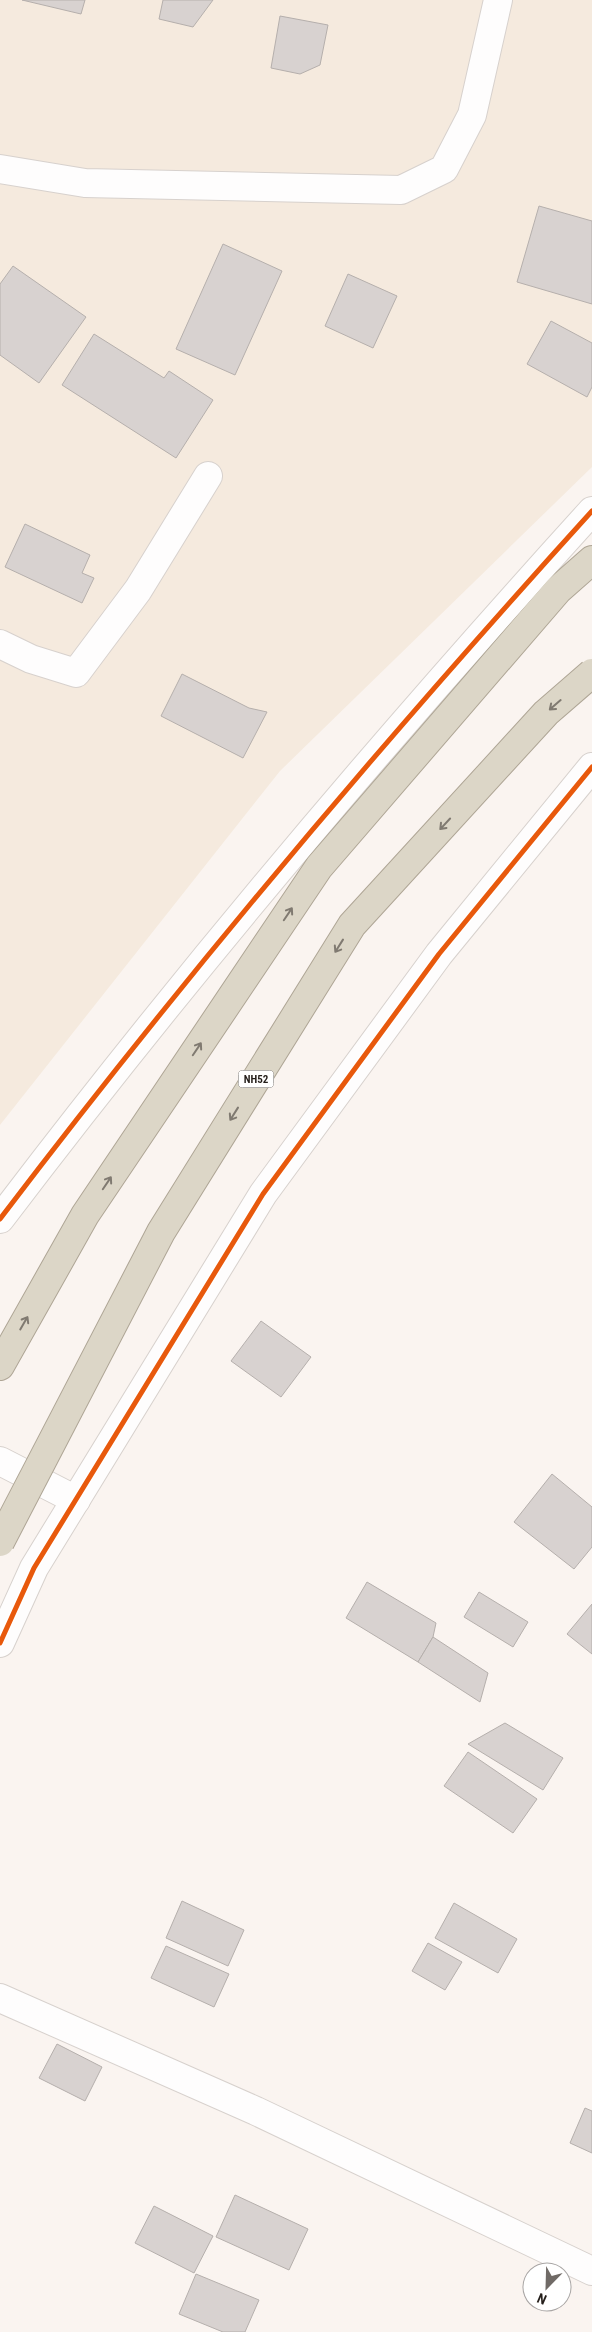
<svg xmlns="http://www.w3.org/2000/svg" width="592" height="2332" viewBox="0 0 592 2332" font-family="'Roboto Condensed',sans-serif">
	<rect width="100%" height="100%" fill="#faf4f0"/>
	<!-- industrial -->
	<polygon fill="#f5eade" points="0,0 592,0 592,467 280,771 0,1125"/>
	<!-- building -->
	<g fill="#d8d2d0" stroke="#b5afac">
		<polygon points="22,0 85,0 81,14"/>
		<polygon points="163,0 213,0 193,27 159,19"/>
		<polygon points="280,16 328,25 320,65 300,74 271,68"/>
		<polygon points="539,206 592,221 592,304 517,282"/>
		<polygon points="223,244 282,271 235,375 176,349"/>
		<polygon points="13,266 86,317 39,383 0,355 0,284"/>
		<polygon points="348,274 397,296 373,348 325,326"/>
		<polygon points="551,321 592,343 592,387 587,397 527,364"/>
		<polygon points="94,334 164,378 169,371 213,400 176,458 62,385"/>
		<polygon points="25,524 90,555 82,573 94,578 82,603 5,567"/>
		<polygon points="182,674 249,708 267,712 243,758 161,716"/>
		<polygon points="261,1321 311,1357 281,1397 231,1361"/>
		<polygon points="552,1474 592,1507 592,1547 574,1569 514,1522"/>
		<polygon points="367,1582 436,1623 433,1637 418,1662 346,1618"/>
		<polygon points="479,1592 528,1622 513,1647 464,1617"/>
		<polygon points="592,1604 592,1654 567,1634"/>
		<polygon points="433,1637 488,1673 480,1702 418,1662"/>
		<polygon points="505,1723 563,1758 543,1790 468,1744"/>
		<polygon points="468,1752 537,1799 513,1833 444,1786"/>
		<polygon points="182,1901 244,1930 228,1966 166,1938"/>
		<polygon points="454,1903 517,1939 498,1973 435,1938"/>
		<polygon points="428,1943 462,1962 445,1990 412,1971"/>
		<polygon points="166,1946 229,1974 214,2007 151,1978"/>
		<polygon points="57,2044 102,2067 85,2101 39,2078"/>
		<polygon points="585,2108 592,2111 592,2153 570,2143"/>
		<polygon points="235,2195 308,2229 289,2270 216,2237"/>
		<polygon points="154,2206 213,2236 194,2273 135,2243"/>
		<polygon points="196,2274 259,2300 245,2332 223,2332 179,2314"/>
	</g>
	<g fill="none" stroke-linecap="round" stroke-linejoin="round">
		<defs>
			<g id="street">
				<polyline points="0,169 85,183 401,190 444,169 472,115 498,0"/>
				<polyline points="0,644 31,659 76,673 138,590 208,476"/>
				<polyline points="0,1461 76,1500"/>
				<polyline points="0,1998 256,2111 592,2271"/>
			</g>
			<g id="secondary">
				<path d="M 0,1219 C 186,974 385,739 592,511"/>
				<polyline points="0,1643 34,1568 263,1194 439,954 592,767"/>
			</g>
			<polyline id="highway" points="0,1366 85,1215 319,867 558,590 592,560"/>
		</defs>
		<!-- street casing -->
		<use href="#street" stroke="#d7d1cd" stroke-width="30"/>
		<!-- secondary casing -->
		<use href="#secondary" stroke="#d7d1cd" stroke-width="30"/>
		<!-- highway casing -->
		<use href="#highway" stroke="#aea595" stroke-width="30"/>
		<!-- street -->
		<use href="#street" stroke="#fefdfd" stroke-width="28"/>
		<!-- secondary -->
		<use href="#secondary" stroke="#fefdfd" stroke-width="28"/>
		<!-- highway -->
		<use href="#highway" stroke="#dcd6c7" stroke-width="28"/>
		<defs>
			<polyline id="highway-bridge" points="0,1542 161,1232 352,925 546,713 592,673"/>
		</defs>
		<!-- highway-bridge casing -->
		<use href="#highway-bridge" stroke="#aea595" stroke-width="30" stroke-linecap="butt"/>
		<!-- highway-bridge -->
		<use href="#highway-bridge" stroke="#dcd6c7" stroke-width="28"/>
		<defs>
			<g id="cycleway">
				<path d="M 0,1219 C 186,974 385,739 592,511"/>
				<polyline points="0,1643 34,1568 263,1194 439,954 592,767"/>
			</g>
		</defs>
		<!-- cycleway casing -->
		<use href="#cycleway" stroke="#fff" stroke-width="8"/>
		<!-- cycleway -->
		<use href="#cycleway" stroke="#e8590c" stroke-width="5"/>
	</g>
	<!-- one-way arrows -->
	<defs><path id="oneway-shaft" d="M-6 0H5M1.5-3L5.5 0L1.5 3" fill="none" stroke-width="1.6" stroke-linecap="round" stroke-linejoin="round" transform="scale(1.25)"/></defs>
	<g stroke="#807a71">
		<use href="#oneway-shaft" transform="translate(555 705) rotate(139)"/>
		<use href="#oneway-shaft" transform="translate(445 824) rotate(133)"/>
		<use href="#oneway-shaft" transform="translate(288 914) rotate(-56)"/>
		<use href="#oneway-shaft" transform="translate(339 946) rotate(122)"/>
		<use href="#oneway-shaft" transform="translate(197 1049) rotate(-56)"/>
		<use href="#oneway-shaft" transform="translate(234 1114) rotate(122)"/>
		<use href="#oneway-shaft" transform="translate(107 1183) rotate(-56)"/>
		<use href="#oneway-shaft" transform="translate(24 1323) rotate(-60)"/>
	</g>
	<g text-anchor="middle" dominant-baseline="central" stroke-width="5" stroke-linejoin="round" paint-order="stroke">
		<!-- shield labels -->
		<rect fill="#fff" stroke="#66625f" stroke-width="1" x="238.5" y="1070.5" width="35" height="17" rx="4"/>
		<g font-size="11" font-weight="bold" fill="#251f1b">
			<text x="256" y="1079">NH52</text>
		</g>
	</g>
	<!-- north arrow -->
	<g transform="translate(547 2287) rotate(203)"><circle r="24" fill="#ffffff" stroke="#a8a5a4"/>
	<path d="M0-4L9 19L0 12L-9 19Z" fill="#706a66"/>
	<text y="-8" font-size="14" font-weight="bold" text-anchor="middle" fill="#251f1b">N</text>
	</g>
</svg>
